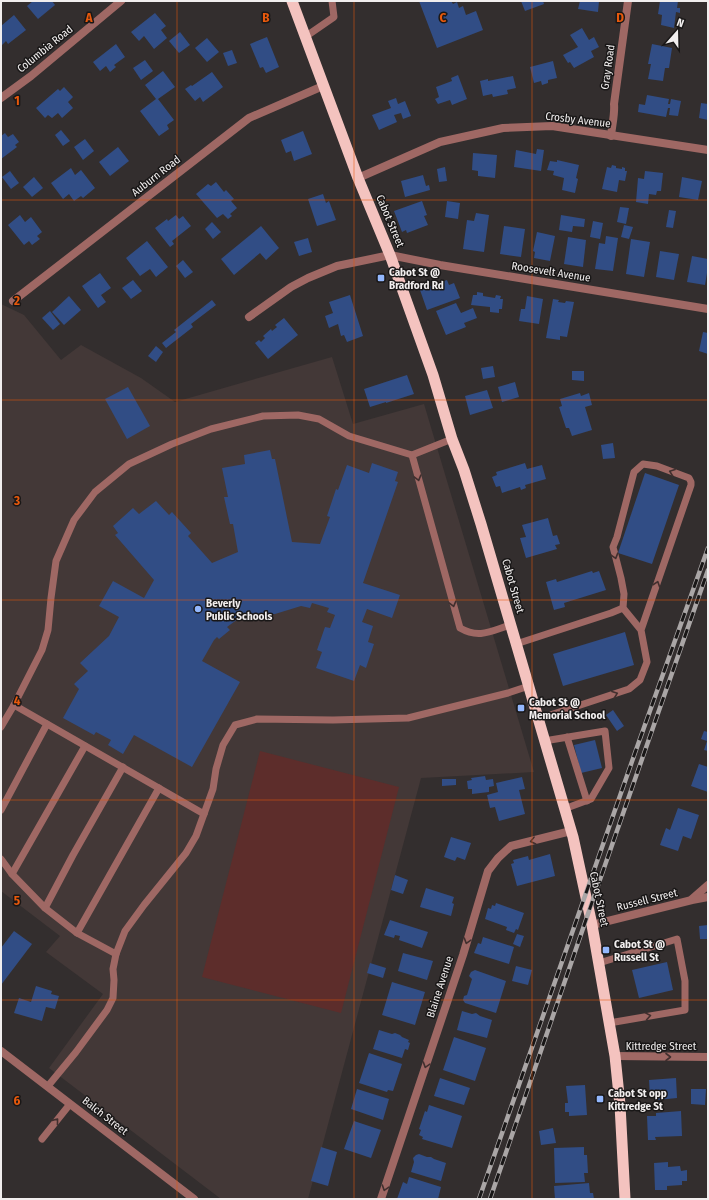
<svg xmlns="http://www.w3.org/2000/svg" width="709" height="1200" viewBox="0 0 709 1200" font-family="'Fira Sans Condensed',sans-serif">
	<rect width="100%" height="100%" fill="#332e2e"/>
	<!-- built -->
	<polygon fill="#433837" points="1,304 24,315 61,360 81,345 141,378 175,402 332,357 353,424 424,404 534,772 421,778 308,1199 221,1199 49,1068 103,994 46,952 60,936 1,891"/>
	<!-- green -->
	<polygon fill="#5d2d2b" points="260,751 399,787 341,1013 202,977"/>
	<!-- building -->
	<g fill="#314d85">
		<polygon points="33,1 52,1 55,5 38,19 27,6"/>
		<polygon points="419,1 451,1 453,4 457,2 459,8 463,6 466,15 476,11 483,30 437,48"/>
		<polygon points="521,1 543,1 544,4 525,11"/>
		<polygon points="580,1 599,1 598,12 578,9"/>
		<polygon points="660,1 678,1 677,8 680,8 680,13 676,12 674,28 661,25 662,15 658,14"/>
		<polygon points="155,13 166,26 161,30 167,38 154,49 144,36 139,41 131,32"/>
		<polygon points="14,15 26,30 8,44 6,41 1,46 1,26"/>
		<polygon points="582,28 589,40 594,37 599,47 591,51 594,57 574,68 570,62 568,63 563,55 578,47 570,35"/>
		<polygon points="180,32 190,45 179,53 169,41"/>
		<polygon points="267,37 279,67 266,73 263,67 260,68 250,44"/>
		<polygon points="207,38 219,52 207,62 195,48"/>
		<polygon points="116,44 125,57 114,65 116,67 110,72 106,66 100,71 93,62"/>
		<polygon points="652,44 672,48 669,68 665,68 663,81 648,79 651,64 648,64"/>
		<polygon points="232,50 237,63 228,66 223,53"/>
		<polygon points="145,60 153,71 141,80 133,68"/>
		<polygon points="553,61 557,78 548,80 548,83 542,85 541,81 534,83 530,67"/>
		<polygon points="163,71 175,87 158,99 174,120 167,125 169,129 159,136 140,111 156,99 145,85"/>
		<polygon points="212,72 223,87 203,102 200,97 195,101 185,89 191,85 192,86"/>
		<polygon points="458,75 467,99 452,105 450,100 438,104 435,99 439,97 436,87 452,81 451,78"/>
		<polygon points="513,76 516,88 507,90 508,94 493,97 492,94 483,96 480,81 488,79 488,81"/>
		<polygon points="64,87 73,97 68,102 73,108 62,118 58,113 52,118 48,115 45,118 36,108 58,89 60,91"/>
		<polygon points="647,95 669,99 668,104 670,104 671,99 681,101 678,116 669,115 670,108 668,108 666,117 638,112 639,104 645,105"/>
		<polygon points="396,98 398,104 405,101 411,116 403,119 401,113 394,115 397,122 379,130 372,115 391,108 388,101"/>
		<polygon points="701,103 708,104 708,120 699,118"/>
		<polygon points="61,130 70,141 63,146 55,135"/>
		<polygon points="303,131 312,154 294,161 291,151 286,153 281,140"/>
		<polygon points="5,133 8,137 13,134 19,142 15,145 17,147 1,159 1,136"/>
		<polygon points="85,139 94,151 83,160 74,147"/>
		<polygon points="118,147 129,161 110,176 99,162"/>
		<polygon points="537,149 544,150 541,171 514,167 516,150 536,154"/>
		<polygon points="473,153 497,155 495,178 478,176 478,171 472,170"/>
		<polygon points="557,160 579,165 576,178 578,179 575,193 562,190 564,178 553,175 554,171 547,170 550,161 557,162"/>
		<polygon points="612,165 616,166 616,168 622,169 622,167 625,168 625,171 627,171 625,181 619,180 617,192 602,189 607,167 611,168"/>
		<polygon points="445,167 447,181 439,182 437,169"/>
		<polygon points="71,168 75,175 81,170 95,188 83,198 81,196 74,201 69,194 63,199 51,183"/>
		<polygon points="10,171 19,183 11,189 2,177"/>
		<polygon points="645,171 663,173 661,191 657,191 656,195 649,194 648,204 636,202 638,178 644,179"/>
		<polygon points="423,175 426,186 429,185 430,190 405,197 401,181"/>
		<polygon points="34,177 43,188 32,197 23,187"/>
		<polygon points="682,177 702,181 698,200 679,197"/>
		<polygon points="216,182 224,192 226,190 234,199 231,201 237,208 230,214 232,216 228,219 223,214 217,218 196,194 208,184 211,186"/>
		<polygon points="323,194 326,203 329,201 336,220 317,226 308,199"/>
		<polygon points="422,201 427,215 424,216 428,225 407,233 406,230 402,232 394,211"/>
		<polygon points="447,201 460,203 458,219 445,217"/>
		<polygon points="620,207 629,208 626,224 617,222"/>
		<polygon points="669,210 676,211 673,228 666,227"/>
		<polygon points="476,213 489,215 484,252 463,249 467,220 474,221"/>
		<polygon points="20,215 25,222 31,217 42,232 37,236 40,239 32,245 29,241 24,245 8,225"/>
		<polygon points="176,215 179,219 183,216 191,226 172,241 174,244 170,247 155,228 167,219 168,221"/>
		<polygon points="561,215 585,219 584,227 573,226 572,232 559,230"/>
		<polygon points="593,221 603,223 600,239 590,237"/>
		<polygon points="212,222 221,232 213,239 205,229"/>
		<polygon points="624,225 633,227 629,239 621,237"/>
		<polygon points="261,226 279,248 266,260 260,253 234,275 221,259"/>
		<polygon points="504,226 525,229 521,257 500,254"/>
		<polygon points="537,232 555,236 550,261 534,258 535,252 533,251"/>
		<polygon points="606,236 618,238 613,271 595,269 599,243 605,244"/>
		<polygon points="568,237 586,240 583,267 564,264"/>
		<polygon points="308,238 312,252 299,256 294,242"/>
		<polygon points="631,239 650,242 644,277 626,274"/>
		<polygon points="147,241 168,267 156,277 150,269 140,276 126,258"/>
		<polygon points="660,251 679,254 674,280 656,277"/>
		<polygon points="692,256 708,259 708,267 705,285 687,282"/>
		<polygon points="183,260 193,272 185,278 176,266"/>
		<polygon points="100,273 111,288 101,295 106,302 98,308 82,286"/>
		<polygon points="133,280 142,291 131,299 122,288"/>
		<polygon points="447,280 449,285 454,283 460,298 427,310 420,290"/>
		<polygon points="477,292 483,293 483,296 495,298 496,295 501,296 500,299 503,299 502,309 499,309 499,313 490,312 490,307 471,305 473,295 477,295"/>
		<polygon points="350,295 363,336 347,342 344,335 341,336 338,324 329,328 325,316 333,313 329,302"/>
		<polygon points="69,296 81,310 64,325 52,312"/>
		<polygon points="527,296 543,299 539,324 519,321 521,309 525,309"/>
		<polygon points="553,299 559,300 558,302 565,303 566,301 574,302 567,337 560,336 560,340 546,338"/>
		<polygon points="212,300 216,305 191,324 193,327 166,348 162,343 176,332 174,330"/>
		<polygon points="456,303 461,313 473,308 477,318 464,323 466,327 446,335 436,311"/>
		<polygon points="50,311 60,324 53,330 42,318"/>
		<polygon points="284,318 298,335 268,359 255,343 259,340 261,342 265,338 263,336 271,329 272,331 277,327 275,325"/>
		<polygon points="703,332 708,333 708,354 699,351"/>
		<polygon points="156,346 163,352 156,362 148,356"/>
		<polygon points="493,366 495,377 483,379 481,368"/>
		<polygon points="572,371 584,371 584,381 572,380"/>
		<polygon points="407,375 414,394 386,403 386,402 370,407 364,389"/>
		<polygon points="515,382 519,397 502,402 498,387"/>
		<polygon points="128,387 150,426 127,439 105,399"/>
		<polygon points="487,390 493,408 470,415 465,396"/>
		<polygon points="580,393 581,396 589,393 592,405 585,407 592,430 572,436 569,428 566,428 559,407 562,406 560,399"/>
		<polygon points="613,443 615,458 603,459 601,445"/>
		<polygon points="270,450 272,459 275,459 292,542 320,544 330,517 327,516 336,489 338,490 347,465 369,473 372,463 398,472 395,481 398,482 363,583 400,595 392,618 367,609 362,622 373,626 368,642 374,644 366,668 360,665 354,681 316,668 322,652 317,650 325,627 330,628 335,615 327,612 329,608 312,603 310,608 301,606 275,614 252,616 245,620 242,616 227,627 230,630 219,639 217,637 214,640 202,661 240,682 192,767 134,735 123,754 108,745 111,740 96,732 94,735 63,718 79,689 74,684 88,671 80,663 109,636 119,617 99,606 113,581 144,598 154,580 115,535 118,533 113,526 133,508 139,514 156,501 169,515 172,512 191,533 188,536 212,563 238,552 233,524 230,524 224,497 228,497 222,468 245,464 244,455"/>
		<polygon points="525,463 527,469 542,465 546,479 525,485 526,488 521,490 520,487 502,493 500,486 496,487 492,477 497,475 496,472"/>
		<polygon points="645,473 679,485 652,564 618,553"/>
		<polygon points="548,518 553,536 557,535 560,544 555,545 557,549 526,558 520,538 526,537 522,525"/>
		<polygon points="592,571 593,573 599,571 606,590 564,603 565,607 554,610 546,582 556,579 557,582"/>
		<polygon points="625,632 634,665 563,686 553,654"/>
		<polygon points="613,710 624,726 617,731 606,715"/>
		<polygon points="704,731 708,732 708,751 704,750 707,741 701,739"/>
		<polygon points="595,740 602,768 581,773 574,745"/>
		<polygon points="699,764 708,767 708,792 691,786"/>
		<polygon points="485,776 486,780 493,779 494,786 489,787 489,792 472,794 472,789 468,789 467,781 472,780 471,778"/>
		<polygon points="522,777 525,789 519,790 525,814 499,821 495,807 490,808 487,795 498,792 496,783"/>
		<polygon points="442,779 456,779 456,785 442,786"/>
		<polygon points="678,808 699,815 691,839 683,836 678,851 660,845 666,828 670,830"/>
		<polygon points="451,837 471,843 465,860 457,857 455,861 444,857"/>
		<polygon points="550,854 555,876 517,886 511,864 514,863 513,860 528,856 529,860"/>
		<polygon points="395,875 408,880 403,894 391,890"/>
		<polygon points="426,888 454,897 452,903 454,904 451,916 420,907"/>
		<polygon points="496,903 524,913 518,930 516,929 514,933 506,930 507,927 485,919 488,908 491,909 492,905 495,906"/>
		<polygon points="390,920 428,932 422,948 399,940 400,936 395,935 394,938 384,935"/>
		<polygon points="708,925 708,939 700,939 699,926"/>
		<polygon points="14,931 32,944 1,985 1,948"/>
		<polygon points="517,934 524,936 520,947 513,944"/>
		<polygon points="483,937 514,947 509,964 474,953 478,943 481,944"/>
		<polygon points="403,953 433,961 427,980 398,971"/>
		<polygon points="667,962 673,990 639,998 632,970"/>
		<polygon points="370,963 386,968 383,978 367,973"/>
		<polygon points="516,966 532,970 528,985 512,981"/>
		<polygon points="475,970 506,981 496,1013 465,1003 463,1000 464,996 467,995 472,979 469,976 471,972"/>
		<polygon points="392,982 425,992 415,1025 382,1015"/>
		<polygon points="36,986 52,991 51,994 59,996 55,1009 46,1007 42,1021 14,1013 19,998 31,1002"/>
		<polygon points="462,1011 472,1014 476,1013 480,1016 492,1020 487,1038 457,1030"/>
		<polygon points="379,1030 392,1034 395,1033 400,1035 402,1037 409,1040 408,1042 410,1043 408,1050 405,1049 402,1058 373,1049"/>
		<polygon points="454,1037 486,1048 475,1081 443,1070"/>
		<polygon points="369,1053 402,1064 393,1091 388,1090 387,1092 359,1083"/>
		<polygon points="440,1078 470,1088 464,1105 434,1096"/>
		<polygon points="676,1078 677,1098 657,1100 656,1097 650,1098 649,1080"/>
		<polygon points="585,1085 587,1115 569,1116 569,1112 565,1112 565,1103 568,1103 566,1086"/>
		<polygon points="357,1089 389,1099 383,1120 351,1109"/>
		<polygon points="691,1089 706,1089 705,1105 691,1104"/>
		<polygon points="429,1105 462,1116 452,1148 422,1139 423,1137 419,1135 421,1130 419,1129 425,1111 427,1112"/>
		<polygon points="681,1111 682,1136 655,1137 656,1140 648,1140 647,1116 656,1116 656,1113"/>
		<polygon points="354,1121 381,1130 371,1158 344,1149"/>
		<polygon points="553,1128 556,1143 541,1145 539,1131"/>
		<polygon points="321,1147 337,1152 328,1186 311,1181"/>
		<polygon points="584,1147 584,1155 587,1155 588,1173 584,1173 585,1182 555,1183 554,1148"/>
		<polygon points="419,1154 427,1157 431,1157 434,1159 446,1163 441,1181 411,1172 414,1162 413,1158 416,1155"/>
		<polygon points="668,1162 668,1167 680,1166 681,1171 687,1170 687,1181 682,1181 682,1185 667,1186 667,1190 655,1190 654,1163"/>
		<polygon points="409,1177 441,1187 438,1199 397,1199 403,1182 407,1184"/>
		<polygon points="589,1183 590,1193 593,1193 594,1199 555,1199 554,1186"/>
	</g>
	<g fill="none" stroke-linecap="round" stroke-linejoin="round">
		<!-- service -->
		<g stroke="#9f6864" stroke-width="7">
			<polyline points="305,37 334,17 332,1"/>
			<path d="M 452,439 L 412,455 L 460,628 C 479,639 491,631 510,625"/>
			<polyline points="516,644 611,613 623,608"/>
			<polyline points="14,705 204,814"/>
			<polyline points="538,719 629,689 640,680 647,662 641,630 691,485 691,482 689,478 657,466 643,464 634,472 617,537 613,547 621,578 624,594 623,608 641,630"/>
			<polyline points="1,727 14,705 42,650 48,630 51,598 56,561 74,520 95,492 129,464 172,444 211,429 263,416 298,415 319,419 349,436 412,455"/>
			<polyline points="567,737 587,801"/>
			<polyline points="544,741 605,731 609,768 591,799 564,809"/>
			<polyline points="1,810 47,724"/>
			<polyline points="1,859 12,874 45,908 77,933 116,954"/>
			<polyline points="12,874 85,746"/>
			<polyline points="45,908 73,855 123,767"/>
			<polyline points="77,933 159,788"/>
			<polyline points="599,963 677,939 685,981 685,1010 609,1023"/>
			<polyline points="48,1086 76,1052 107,1010 113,998 114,980 113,969 116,954 125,931 144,905 186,853 196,836 213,789 216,769 223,745 235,725 257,719 333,720 408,718 508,693 529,686"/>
			<polyline points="42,1139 70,1104"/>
		</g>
		<!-- minor -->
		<g stroke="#9f6864" stroke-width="8">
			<polyline points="1,98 31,76 121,1"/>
			<path d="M 611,136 C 612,125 615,114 614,104 L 628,1"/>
			<polyline points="358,178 440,142 503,128 552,126 708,150"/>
			<polyline points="13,301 249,118 323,86"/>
			<polyline points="249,317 291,287 308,278 337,266 390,255 440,265 708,309"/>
			<polyline points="692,899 708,885"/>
			<polyline points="592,925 692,900 708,897"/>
			<polyline points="615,1056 708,1057"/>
			<polyline points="381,1199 463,955 488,871 498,858 511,846 571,831"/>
		</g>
		<!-- tertiary -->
		<polyline stroke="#9f6864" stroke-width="8" points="1,1051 194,1199"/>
		<!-- trunk -->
		<polyline stroke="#f4c3bf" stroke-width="11" points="292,1 358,178 390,255 433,375 452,439 464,470 481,524 573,837 592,925 615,1056 620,1105 625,1199"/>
		<defs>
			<g id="rail">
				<polyline points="479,1199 636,750 708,548"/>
				<polyline points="490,1199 589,911 708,570"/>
			</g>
		</defs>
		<!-- rail casing -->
		<use href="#rail" stroke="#aaa6a6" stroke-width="4.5"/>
		<!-- rail -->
		<use href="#rail" stroke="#191717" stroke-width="3" stroke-dasharray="9" stroke-linecap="butt"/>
	</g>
	<!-- one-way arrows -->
	<defs><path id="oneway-chevron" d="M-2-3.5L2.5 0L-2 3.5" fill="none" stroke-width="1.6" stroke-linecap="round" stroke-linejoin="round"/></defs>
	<g stroke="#412f2e">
		<use href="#oneway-chevron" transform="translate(672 472) rotate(-160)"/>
		<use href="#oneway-chevron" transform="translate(418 478) rotate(75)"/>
		<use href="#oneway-chevron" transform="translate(615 556) rotate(74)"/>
		<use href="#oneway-chevron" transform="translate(657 584) rotate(-71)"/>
		<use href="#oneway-chevron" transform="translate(453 604) rotate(75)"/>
		<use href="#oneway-chevron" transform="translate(615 694) rotate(-20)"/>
		<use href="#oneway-chevron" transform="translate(533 841) rotate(166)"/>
		<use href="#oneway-chevron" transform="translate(467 941) rotate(107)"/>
		<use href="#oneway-chevron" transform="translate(648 1016) rotate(-10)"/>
		<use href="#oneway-chevron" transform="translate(668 1057)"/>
		<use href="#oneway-chevron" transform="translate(426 1065) rotate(108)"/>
		<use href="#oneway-chevron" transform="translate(56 1121) rotate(-51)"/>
		<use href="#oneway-chevron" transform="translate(385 1188) rotate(108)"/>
	</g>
	<!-- grid -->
	<path fill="none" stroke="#e8590c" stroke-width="1" stroke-opacity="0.55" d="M 177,1 L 177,1199M 354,1 L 354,1199M 532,1 L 532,1199M 1,200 L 708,200M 1,400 L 708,400M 1,600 L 708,600M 1,800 L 708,800M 1,1000 L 708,1000"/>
	<!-- markers -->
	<g fill="#93b7fd" stroke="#191717" stroke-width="1.5">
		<rect x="377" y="274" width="8" height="8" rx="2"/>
		<circle cx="198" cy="609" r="4"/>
		<rect x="517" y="704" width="8" height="8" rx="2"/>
		<rect x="602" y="946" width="8" height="8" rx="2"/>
		<rect x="596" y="1095" width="8" height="8" rx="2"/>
	</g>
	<g text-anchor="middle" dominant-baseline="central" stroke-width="3" stroke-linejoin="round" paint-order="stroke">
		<!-- street labels -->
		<g font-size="11" fill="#f1eeee" stroke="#191717">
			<text transform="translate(45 49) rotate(-39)">Columbia Road</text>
			<text transform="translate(608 67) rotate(-82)">Gray Road</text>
			<text transform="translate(578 120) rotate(7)">Crosby Avenue</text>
			<text transform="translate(156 176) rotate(-38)">Auburn Road</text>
			<text transform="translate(390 221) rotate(67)">Cabot Street</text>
			<text transform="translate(551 272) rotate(9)">Roosevelt Avenue</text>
			<text transform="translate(513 586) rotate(74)">Cabot Street</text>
			<text transform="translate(599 899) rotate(78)">Cabot Street</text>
			<text transform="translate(647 900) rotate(-14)">Russell Street</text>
			<text transform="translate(440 987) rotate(-72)">Blaine Avenue</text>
			<text x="661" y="1046">Kittredge Street</text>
			<text transform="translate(105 1116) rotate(38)">Balch Street</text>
		</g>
		<!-- poi labels -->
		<g font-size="11" font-weight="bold" fill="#f1eeee" stroke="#191717" text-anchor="start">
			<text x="389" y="272">Cabot St @<tspan x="389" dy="13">Bradford Rd</tspan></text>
			<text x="206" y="603">Beverly<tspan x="206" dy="13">Public Schools</tspan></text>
			<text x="529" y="702">Cabot St @<tspan x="529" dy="13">Memorial School</tspan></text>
			<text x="614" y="944">Cabot St @<tspan x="614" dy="13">Russell St</tspan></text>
			<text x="608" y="1093">Cabot St opp<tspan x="608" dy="13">Kittredge St</tspan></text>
		</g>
	</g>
	<g font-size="13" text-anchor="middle" font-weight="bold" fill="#e8590c" stroke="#191717" stroke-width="3" stroke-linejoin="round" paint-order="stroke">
		<text x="89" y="22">A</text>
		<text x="266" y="22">B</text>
		<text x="443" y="22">C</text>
		<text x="620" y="22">D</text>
		<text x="17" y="105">1</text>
		<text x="17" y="305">2</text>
		<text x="17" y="505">3</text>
		<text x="17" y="705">4</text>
		<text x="17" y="905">5</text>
		<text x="17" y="1105">6</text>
	</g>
	<!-- border -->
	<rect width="709" height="1200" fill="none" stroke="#f1eeee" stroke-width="4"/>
	<!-- north arrow -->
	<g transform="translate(677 32) rotate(20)" stroke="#191717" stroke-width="3" paint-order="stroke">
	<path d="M0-3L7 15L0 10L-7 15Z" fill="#f1eeee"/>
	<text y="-6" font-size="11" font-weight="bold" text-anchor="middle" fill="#f1eeee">N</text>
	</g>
</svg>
